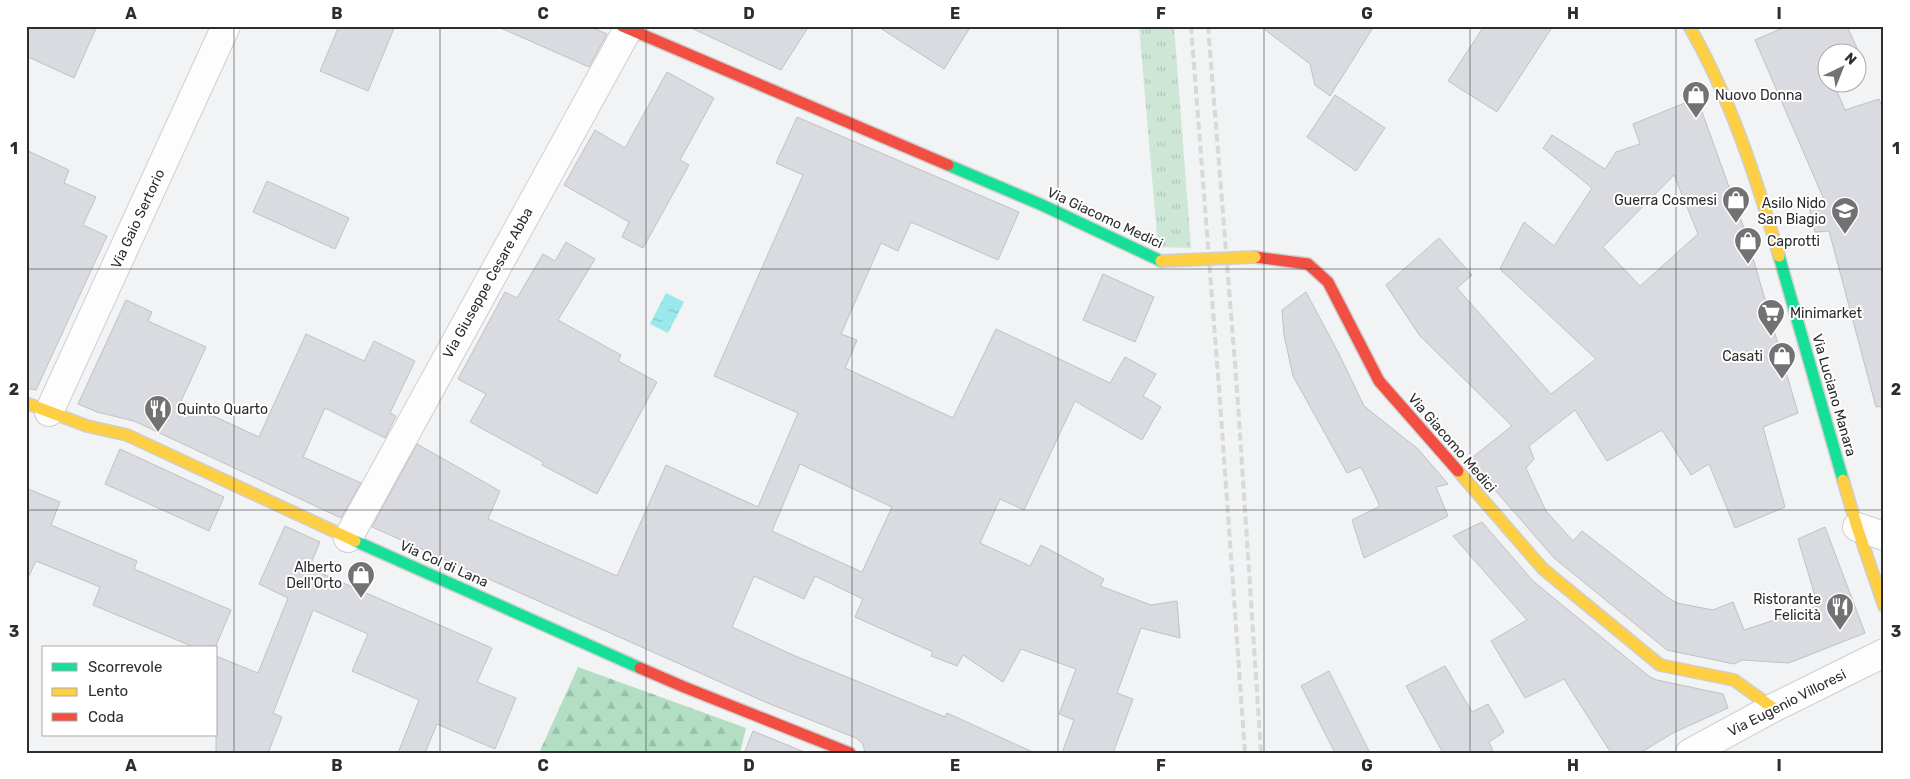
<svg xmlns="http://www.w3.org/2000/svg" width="1910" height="779" viewBox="0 0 1910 779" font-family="Rubik,sans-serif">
	<defs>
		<pattern id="grass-tufts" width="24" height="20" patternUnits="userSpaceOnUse" patternTransform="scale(1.25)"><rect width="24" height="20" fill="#cde6d6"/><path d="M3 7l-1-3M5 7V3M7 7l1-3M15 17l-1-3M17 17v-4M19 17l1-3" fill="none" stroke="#b0c6b8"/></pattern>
		<pattern id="forest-firs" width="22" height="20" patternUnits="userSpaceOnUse" patternTransform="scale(1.25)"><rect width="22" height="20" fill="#b3dec4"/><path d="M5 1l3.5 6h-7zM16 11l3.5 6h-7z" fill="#9abfa9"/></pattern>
		<pattern id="water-ripples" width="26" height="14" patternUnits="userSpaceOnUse" patternTransform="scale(1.25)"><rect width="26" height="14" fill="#98e8ec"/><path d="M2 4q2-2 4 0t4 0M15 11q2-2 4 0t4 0" fill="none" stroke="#83c7cb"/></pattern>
	</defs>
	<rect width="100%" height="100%" fill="#f2f3f4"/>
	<!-- grass -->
	<polygon fill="url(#grass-tufts)" points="1139,26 1174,26 1191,248 1158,247"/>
	<!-- forest -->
	<polygon fill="url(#forest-firs)" points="578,667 746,728 740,753 539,753"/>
	<!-- water -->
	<polygon fill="url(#water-ripples)" points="666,293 684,302 668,333 650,324"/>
	<!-- building -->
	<g fill="#d9dbe1" stroke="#c0c1c2" fill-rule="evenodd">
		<polygon points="26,26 97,26 74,78 26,56"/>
		<polygon points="339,26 395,26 368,91 320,71"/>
		<polygon points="496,26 589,26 607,34 589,67"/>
		<polygon points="687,26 809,26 781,70"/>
		<polygon points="877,26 971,26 944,69"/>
		<polygon points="1260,26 1374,26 1330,96 1315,85 1310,64"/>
		<polygon points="1484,26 1553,26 1497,112 1448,81"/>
		<polygon points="1787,26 1847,26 1861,57 1858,58 1858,52 1828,52 1828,82 1833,82 1845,110 1879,99 1884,111 1884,406 1876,407 1829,231 1815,232 1809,207 1825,202 1755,40"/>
		<polygon points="667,72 714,98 680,160 689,165 643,248 622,237 629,222 564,185 595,130 625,148"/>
		<polygon points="1335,95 1385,128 1356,171 1307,137"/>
		<path d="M 1697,98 L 1746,234 L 1798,413 L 1763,427 L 1785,507 L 1735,528 L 1709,464 L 1691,475 L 1662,430 L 1607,461 L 1575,410 L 1529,446 L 1534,459 L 1526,468 L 1546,511 L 1573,541 L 1582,531 L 1667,597 L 1677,603 L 1713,610 L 1733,602 L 1744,630 L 1818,606 L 1798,539 L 1825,527 L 1865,633 L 1789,663 L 1742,660 L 1734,664 L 1667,650 L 1554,558 L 1469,460 L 1512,426 L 1420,336 L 1386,285 L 1439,238 L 1472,275 L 1457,288 L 1551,394 L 1596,359 L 1500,269 L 1524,222 L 1554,246 L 1592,188 L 1543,148 L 1552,135 L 1605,169 L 1616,152 L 1640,144 L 1633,124 ZM 1674,175 L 1698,234 L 1640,286 L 1603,247 Z"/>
		<path d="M 797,117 L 1019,212 L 998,260 L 911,222 L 898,251 L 881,243 L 841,334 L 857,340 L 845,368 L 953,418 L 996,329 L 1110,383 L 1125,357 L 1156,374 L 1143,396 L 1161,407 L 1142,440 L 1075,401 L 1024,510 L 1000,499 L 980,543 L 1030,566 L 1041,545 L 1104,579 L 1100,586 L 1151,605 L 1177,601 L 1180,638 L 1141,628 L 1117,693 L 1133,699 L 1113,753 L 1062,753 L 1074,720 L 1059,714 L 1076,669 L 1021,649 L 1003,682 L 963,655 L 957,666 L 931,656 L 933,652 L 855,617 L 863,599 L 815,576 L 804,599 L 754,576 L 732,627 L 793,655 L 945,717 L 947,713 L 1035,753 L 865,753 L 863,744 L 856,738 L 765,702 L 372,527 L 417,444 L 500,491 L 488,519 L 617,576 L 666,465 L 758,507 L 798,413 L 714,376 L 803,175 L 776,163 ZM 800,464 L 892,507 L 862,572 L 772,531 Z"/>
		<polygon points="26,150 69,170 64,183 96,197 83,225 107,236 36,390 26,388"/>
		<polygon points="267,181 349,218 335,249 253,212"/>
		<polygon points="566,242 595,259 558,320 621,355 618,361 657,382 597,494 542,465 543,462 470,422 486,394 458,379 505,292 517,298 543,254 555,261"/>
		<polygon points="1103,274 1154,297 1135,342 1083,320"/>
		<polygon points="1306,292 1339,354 1364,406 1418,449 1448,484 1436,487 1448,516 1364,558 1352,520 1380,506 1361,467 1347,473 1293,376 1284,335 1282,310"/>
		<polygon points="126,300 152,312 148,321 206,347 181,401 259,437 306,334 364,361 374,341 415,361 390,413 396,416 385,438 325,408 303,457 361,483 341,518 134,421 97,412 78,404"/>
		<polygon points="120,449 224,497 209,531 105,484"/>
		<polygon points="26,488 60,502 51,525 137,561 134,569 231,610 215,648 196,648 93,605 100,587 36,561 26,582"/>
		<polygon points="1482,522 1533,581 1650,677 1657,680 1723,694 1728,708 1673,733 1640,753 1611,753 1564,679 1525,698 1491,641 1527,620 1453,536"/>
		<polygon points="285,526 320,542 309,568 492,648 477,682 516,698 495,749 437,724 425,753 398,753 419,700 352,671 368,634 313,610 273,713 282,717 268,753 216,753 216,656 258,673 288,598 259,584"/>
		<polygon points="1445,666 1472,712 1488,704 1504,732 1489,742 1494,753 1443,753 1406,686"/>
		<polygon points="1329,671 1370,753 1335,753 1301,686"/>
		<polygon points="753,731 807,753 744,753"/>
	</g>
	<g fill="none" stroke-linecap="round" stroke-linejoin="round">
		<defs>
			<g id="street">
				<polyline points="49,412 226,26"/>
				<polyline points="1857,527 1884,536"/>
				<polyline points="348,538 628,29"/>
				<polyline points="1690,753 1773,708 1884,653"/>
			</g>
			<g id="fast">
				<polyline points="948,165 1042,205 1161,261"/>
				<polyline points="1779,256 1843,480"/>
				<polyline points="355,541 640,668"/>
			</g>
			<g id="slow">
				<path d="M 1689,26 C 1730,97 1756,177 1779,256"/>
				<polyline points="26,403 87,426 127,435 355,541"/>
				<polyline points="1458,471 1543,569 1660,665 1734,680 1773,708"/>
				<polyline points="1843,480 1857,527 1884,606"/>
			</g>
			<g id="jam">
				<polyline points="622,26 948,165"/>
				<polyline points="1255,257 1308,264 1328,282 1379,381 1458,471"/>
				<polyline points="640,668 684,687 850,753"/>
			</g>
		</defs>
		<!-- street casing -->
		<use href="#street" stroke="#cecfd0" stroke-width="30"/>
		<!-- fast casing -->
		<use href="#fast" stroke="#cecfd0" stroke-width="14"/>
		<!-- slow casing -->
		<use href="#slow" stroke="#cecfd0" stroke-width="14"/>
		<!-- jam casing -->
		<use href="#jam" stroke="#cecfd0" stroke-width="14"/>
		<!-- street -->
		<use href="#street" stroke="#fdfdfd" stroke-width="28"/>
		<!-- fast -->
		<use href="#fast" stroke="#16e098" stroke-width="11"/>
		<!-- slow -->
		<use href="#slow" stroke="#ffcf43" stroke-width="11"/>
		<!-- jam -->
		<use href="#jam" stroke="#f24e42" stroke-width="11"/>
		<!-- rail -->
		<g stroke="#d8d9d9" stroke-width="4" stroke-dasharray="8 4" stroke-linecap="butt">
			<polyline points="1191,26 1219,388 1245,753"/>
			<polyline points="1208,26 1237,389 1261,753"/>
		</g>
		<defs>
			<polyline id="slow-bridge" points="1161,261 1255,257"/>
		</defs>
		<!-- slow-bridge casing -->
		<use href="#slow-bridge" stroke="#cecfd0" stroke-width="14" stroke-linecap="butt"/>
		<!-- slow-bridge -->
		<use href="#slow-bridge" stroke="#ffcf43" stroke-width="11"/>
	</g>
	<!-- grid -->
	<path fill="none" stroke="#2d2d2e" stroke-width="1" stroke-opacity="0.55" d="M 234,26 L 234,753M 440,26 L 440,753M 646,26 L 646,753M 852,26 L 852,753M 1058,26 L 1058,753M 1264,26 L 1264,753M 1470,26 L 1470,753M 1676,26 L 1676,753M 26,269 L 1884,269M 26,510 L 1884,510"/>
	<!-- icons -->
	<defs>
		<symbol id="shop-pin" viewBox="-11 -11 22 30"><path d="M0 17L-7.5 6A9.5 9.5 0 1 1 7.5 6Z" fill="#727273" stroke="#fff"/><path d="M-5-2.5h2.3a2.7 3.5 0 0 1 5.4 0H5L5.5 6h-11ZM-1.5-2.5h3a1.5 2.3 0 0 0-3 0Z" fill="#fff"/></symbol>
		<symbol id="school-pin" viewBox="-11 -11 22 30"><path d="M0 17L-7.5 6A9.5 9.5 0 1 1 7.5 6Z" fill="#727273" stroke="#fff"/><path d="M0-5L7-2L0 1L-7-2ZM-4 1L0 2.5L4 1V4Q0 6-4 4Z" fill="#fff"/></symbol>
		<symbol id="supermarket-pin" viewBox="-11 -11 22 30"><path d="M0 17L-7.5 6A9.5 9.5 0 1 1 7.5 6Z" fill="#727273" stroke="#fff"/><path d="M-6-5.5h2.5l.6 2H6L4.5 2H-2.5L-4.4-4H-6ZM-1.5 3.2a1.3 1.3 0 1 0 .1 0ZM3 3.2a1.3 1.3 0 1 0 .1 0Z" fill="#fff"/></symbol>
		<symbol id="restaurant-pin" viewBox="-11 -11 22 30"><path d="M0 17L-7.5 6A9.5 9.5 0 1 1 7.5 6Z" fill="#727273" stroke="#fff"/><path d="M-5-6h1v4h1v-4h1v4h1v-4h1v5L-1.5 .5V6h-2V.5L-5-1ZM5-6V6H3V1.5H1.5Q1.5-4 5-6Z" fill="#fff"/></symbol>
	</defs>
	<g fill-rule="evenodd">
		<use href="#shop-pin" x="1680" y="79" width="32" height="43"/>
		<use href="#shop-pin" x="1720" y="184" width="32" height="43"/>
		<use href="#school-pin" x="1829" y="195" width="32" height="43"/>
		<use href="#shop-pin" x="1732" y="225" width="32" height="43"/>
		<use href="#supermarket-pin" x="1755" y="297" width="32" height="43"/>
		<use href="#shop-pin" x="1766" y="340" width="32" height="43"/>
		<use href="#restaurant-pin" x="142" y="393" width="32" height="43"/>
		<use href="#shop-pin" x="345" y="559" width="32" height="43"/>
		<use href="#restaurant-pin" x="1824" y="591" width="32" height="43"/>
	</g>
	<g text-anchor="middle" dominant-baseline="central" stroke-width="4" stroke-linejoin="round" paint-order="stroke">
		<!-- poi labels -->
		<g font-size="14" fill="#2d2d2e" stroke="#fff" text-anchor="end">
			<text x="1715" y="95" text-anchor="start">Nuovo Donna</text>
			<text x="1717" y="200">Guerra Cosmesi</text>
			<text x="1826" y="203">Asilo Nido<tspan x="1826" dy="16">San Biagio</tspan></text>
			<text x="1767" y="241" text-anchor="start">Caprotti</text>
			<text x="1790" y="313" text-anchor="start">Minimarket</text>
			<text x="1763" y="356">Casati</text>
			<text x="177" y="409" text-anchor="start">Quinto Quarto</text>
			<text x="342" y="567">Alberto<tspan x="342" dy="16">Dell'Orto</tspan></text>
			<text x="1821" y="599">Ristorante<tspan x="1821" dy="16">Felicità</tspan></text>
		</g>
		<!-- street labels -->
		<g font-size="14" fill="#2d2d2e" stroke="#fff">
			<text transform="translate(1105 218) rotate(25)">Via Giacomo Medici</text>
			<text transform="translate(138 219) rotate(-65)">Via Gaio Sertorio</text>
			<text transform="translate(488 283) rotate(-61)">Via Giuseppe Cesare Abba</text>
			<text transform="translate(1834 395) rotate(74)">Via Luciano Manara</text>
			<text transform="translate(1452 443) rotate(49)">Via Giacomo Medici</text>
			<text transform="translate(444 564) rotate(24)">Via Col di Lana</text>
			<text transform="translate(1787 703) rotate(-27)">Via Eugenio Villoresi</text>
		</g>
	</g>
	<!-- border -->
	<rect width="1910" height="779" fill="none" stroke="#ffffff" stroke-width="55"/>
	<!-- legend -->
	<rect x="42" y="646" width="175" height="90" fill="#ffffff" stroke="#ababab"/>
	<rect x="52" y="663" width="25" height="8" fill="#16e098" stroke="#ababab"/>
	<text x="88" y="672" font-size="15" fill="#2d2d2e">Scorrevole</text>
	<rect x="52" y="688" width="25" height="8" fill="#ffcf43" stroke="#ababab"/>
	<text x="88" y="696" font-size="15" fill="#2d2d2e">Lento</text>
	<rect x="52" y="713" width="25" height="8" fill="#f24e42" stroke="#ababab"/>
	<text x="88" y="722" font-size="15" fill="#2d2d2e">Coda</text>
	<!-- north arrow -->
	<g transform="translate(1842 68) rotate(43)"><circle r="24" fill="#ffffff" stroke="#ababab"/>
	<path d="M0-4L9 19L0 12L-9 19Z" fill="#727273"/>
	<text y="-8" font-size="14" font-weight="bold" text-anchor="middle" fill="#2d2d2e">N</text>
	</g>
	<rect x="28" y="28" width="1854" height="724" fill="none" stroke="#2d2d2e" stroke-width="2"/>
	<g font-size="16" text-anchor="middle" font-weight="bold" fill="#2d2d2e">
		<text x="131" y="19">A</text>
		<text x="337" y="19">B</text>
		<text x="543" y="19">C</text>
		<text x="749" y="19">D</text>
		<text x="955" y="19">E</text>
		<text x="1161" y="19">F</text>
		<text x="1367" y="19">G</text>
		<text x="1573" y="19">H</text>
		<text x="1779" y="19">I</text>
		<text x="14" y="154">1</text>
		<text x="1896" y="154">1</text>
		<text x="14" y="395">2</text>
		<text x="1896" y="395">2</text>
		<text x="14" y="637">3</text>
		<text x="1896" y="637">3</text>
		<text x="131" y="771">A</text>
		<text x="337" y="771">B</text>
		<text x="543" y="771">C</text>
		<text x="749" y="771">D</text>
		<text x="955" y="771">E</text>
		<text x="1161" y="771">F</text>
		<text x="1367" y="771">G</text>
		<text x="1573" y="771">H</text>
		<text x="1779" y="771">I</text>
	</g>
</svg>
